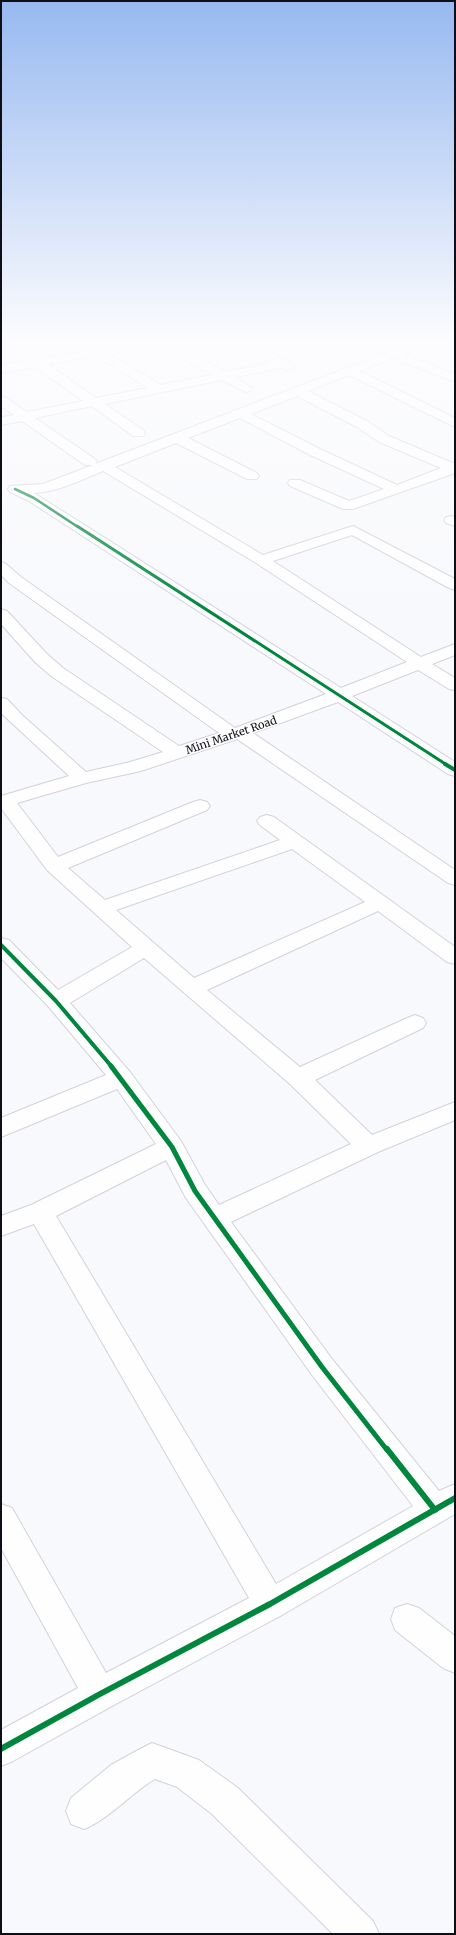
<svg xmlns="http://www.w3.org/2000/svg" width="456" height="1935" viewBox="0 0 456 1935" font-family="Merriweather,serif">
	<rect width="100%" height="100%" fill="#f8f9fc"/>
	<g fill="none" stroke-linecap="round" stroke-linejoin="round">
		<defs>
			<g id="minor">
				<path d="M 1,339 L 11,339 L 40,359 L 87,350 L 72,341 L 70,339 L 84,339 L 99,348 C 116,345 155,334 169,341 L 181,339 L 203,339 L 201,341 L 178,346 L 226,372 L 271,363 L 231,339 L 245,339 L 287,361 L 294,367 L 288,371 L 281,368 L 235,377 L 252,388 L 250,391 L 246,392 L 222,380 L 105,404 L 143,430 L 145,433 L 143,436 L 133,436 L 92,406 L 35,418 L 95,459 L 97,462 L 95,464 L 422,339 L 438,339 L 436,341 L 403,354 L 455,374 L 455,382 L 393,358 L 359,371 L 455,418 L 455,427 L 349,375 L 308,391 L 367,421 L 389,436 L 455,464 L 455,473 L 353,509 L 343,509 L 290,486 L 288,483 L 290,480 L 300,480 L 349,501 L 384,489 L 310,455 L 240,418 L 188,438 L 257,473 L 259,476 L 257,479 L 247,479 L 176,443 L 115,467 L 263,555 L 353,526 L 455,579 L 455,590 L 449,588 L 352,535 L 273,561 L 421,657 L 455,644 L 455,655 L 432,664 L 455,678 L 455,690 L 449,689 L 418,670 L 352,696 L 455,762 L 455,776 L 448,774 L 338,702 L 253,733 L 455,870 L 455,885 L 448,883 L 237,739 L 141,771 L 86,783 L 17,803 L 58,857 L 193,802 L 200,800 L 207,802 L 210,806 L 207,810 L 68,868 L 105,900 L 280,840 L 260,825 L 257,821 L 260,817 L 267,815 L 274,817 L 455,947 L 455,964 L 447,962 L 378,911 L 207,990 L 300,1067 L 407,1018 L 415,1015 L 423,1018 L 426,1023 L 423,1028 L 315,1080 L 372,1135 L 455,1102 L 455,1120 L 378,1152 L 231,1222 L 332,1359 L 439,1491 L 455,1484 L 455,1514 L 282,1615 L 112,1706 L 13,1761 L 1,1766 L 1,1730 L 78,1688 L 1,1548 L 1,1504 L 12,1508 L 106,1673 L 249,1598 L 34,1224 L 1,1236 L 1,1216 L 31,1205 L 156,1144 L 117,1089 L 1,1137 L 1,1118 L 106,1075 L 48,1006 L 1,958 L 1,938 L 9,940 L 58,990 L 132,947 L 47,870 L 1,808 L 1,796 L 69,776 L 1,713 L 1,698 L 7,699 L 22,715 L 86,772 L 130,762 L 163,752 L 51,676 L 35,662 L 1,624 L 1,609 L 7,611 L 47,654 L 63,668 L 179,746 L 219,733 L 9,583 L 1,575 L 1,562 L 6,564 L 21,577 L 235,728 L 326,694 L 29,501 L 10,492 L 8,489 L 10,486 L 43,484 L 93,465 L 85,465 L 22,421 L 1,425 L 1,417 L 14,415 L 1,406 L 1,396 L 5,397 L 27,412 L 83,401 L 35,367 L 1,373 L 1,365 L 27,361 L 1,342 ZM 158,345 L 163,347 L 212,375 L 161,385 L 109,354 ZM 96,356 L 148,388 L 96,398 L 48,364 ZM 297,396 L 357,427 L 379,442 L 441,468 L 397,485 L 320,449 L 251,414 ZM 103,471 L 256,563 L 407,662 L 341,688 L 34,493 C 58,492 81,480 103,471 ZM 292,849 L 365,902 L 194,978 L 116,910 ZM 144,958 L 290,1084 L 351,1144 L 219,1205 L 205,1185 L 181,1141 L 130,1072 L 70,1003 ZM 166,1160 L 186,1198 L 312,1375 L 413,1506 L 276,1584 L 56,1216 Z"/>
				<polygon points="352,339 366,339 387,350 381,354 377,352"/>
				<polygon points="451,516 455,517 455,526 446,523 444,520 446,517"/>
				<polygon points="407,1604 419,1608 455,1636 455,1673 443,1668 395,1630 391,1619 395,1608"/>
				<path d="M 152,1743 L 199,1760 L 238,1788 L 373,1921 L 379,1934 L 333,1934 L 212,1814 L 177,1787 L 155,1779 C 130,1794 109,1819 84,1829 L 71,1824 L 66,1811 L 71,1798 L 111,1765 L 140,1749 Z"/>
			</g>
		</defs>
		<!-- minor casing -->
		<use href="#minor" stroke="#d2d2d9" stroke-width="2"/>
		<!-- minor -->
		<use href="#minor" fill="#fefeff" fill-rule="evenodd"/>
		<defs>
			<polyline id="cycleway-far4" points="15,489 34,498 78,527"/>
			<polyline id="cycleway-far3" points="77,526 447,765"/>
			<g id="cycleway-far2">
				<polyline points="445,764 455,770"/>
				<polyline points="1,945 56,1001 112,1067"/>
			</g>
			<polyline id="cycleway-far1" points="111,1066 172,1147 195,1191 322,1367 387,1450"/>
			<g id="cycleway">
				<polyline points="387,1449 435,1510"/>
				<polyline points="1,1749 100,1694 270,1604 455,1498"/>
			</g>
		</defs>
		<!-- cycleway-far4 casing -->
		<use href="#cycleway-far4" stroke="#fff" stroke-width="4"/>
		<!-- cycleway-far3 casing -->
		<use href="#cycleway-far3" stroke="#fff" stroke-width="5"/>
		<!-- cycleway-far2 casing -->
		<use href="#cycleway-far2" stroke="#fff" stroke-width="6"/>
		<!-- cycleway-far1 casing -->
		<use href="#cycleway-far1" stroke="#fff" stroke-width="8"/>
		<!-- cycleway casing -->
		<use href="#cycleway" stroke="#fff" stroke-width="8"/>
		<!-- cycleway-far4 -->
		<use href="#cycleway-far4" stroke="#00873e" stroke-width="2.5"/>
		<!-- cycleway-far3 -->
		<use href="#cycleway-far3" stroke="#00873e" stroke-width="3"/>
		<!-- cycleway-far2 -->
		<use href="#cycleway-far2" stroke="#00873e" stroke-width="4"/>
		<!-- cycleway-far1 -->
		<use href="#cycleway-far1" stroke="#00873e" stroke-width="5"/>
		<!-- cycleway -->
		<use href="#cycleway" stroke="#00873e" stroke-width="6"/>
	</g>
	<!-- sky -->
	<linearGradient id="sky" x2="0" y2="1"><stop stop-color="#97b9f0"/><stop offset="0.56" stop-color="#fcfcfe"/><stop offset="1" stop-color="#fcfcfe" stop-opacity="0"/></linearGradient>
	<rect width="456" height="610" fill="url(#sky)"/>
	<g text-anchor="middle" dominant-baseline="central" stroke-width="3" stroke-linejoin="round" paint-order="stroke">
		<!-- street labels -->
		<g font-size="11" fill="#0e0e17" stroke="#fff">
			<text transform="translate(231 735) rotate(-19)">Mini Market Road</text>
		</g>
	</g>
	<!-- border -->
	<rect width="456" height="1935" fill="none" stroke="#0e0e17" stroke-width="4"/>
</svg>
